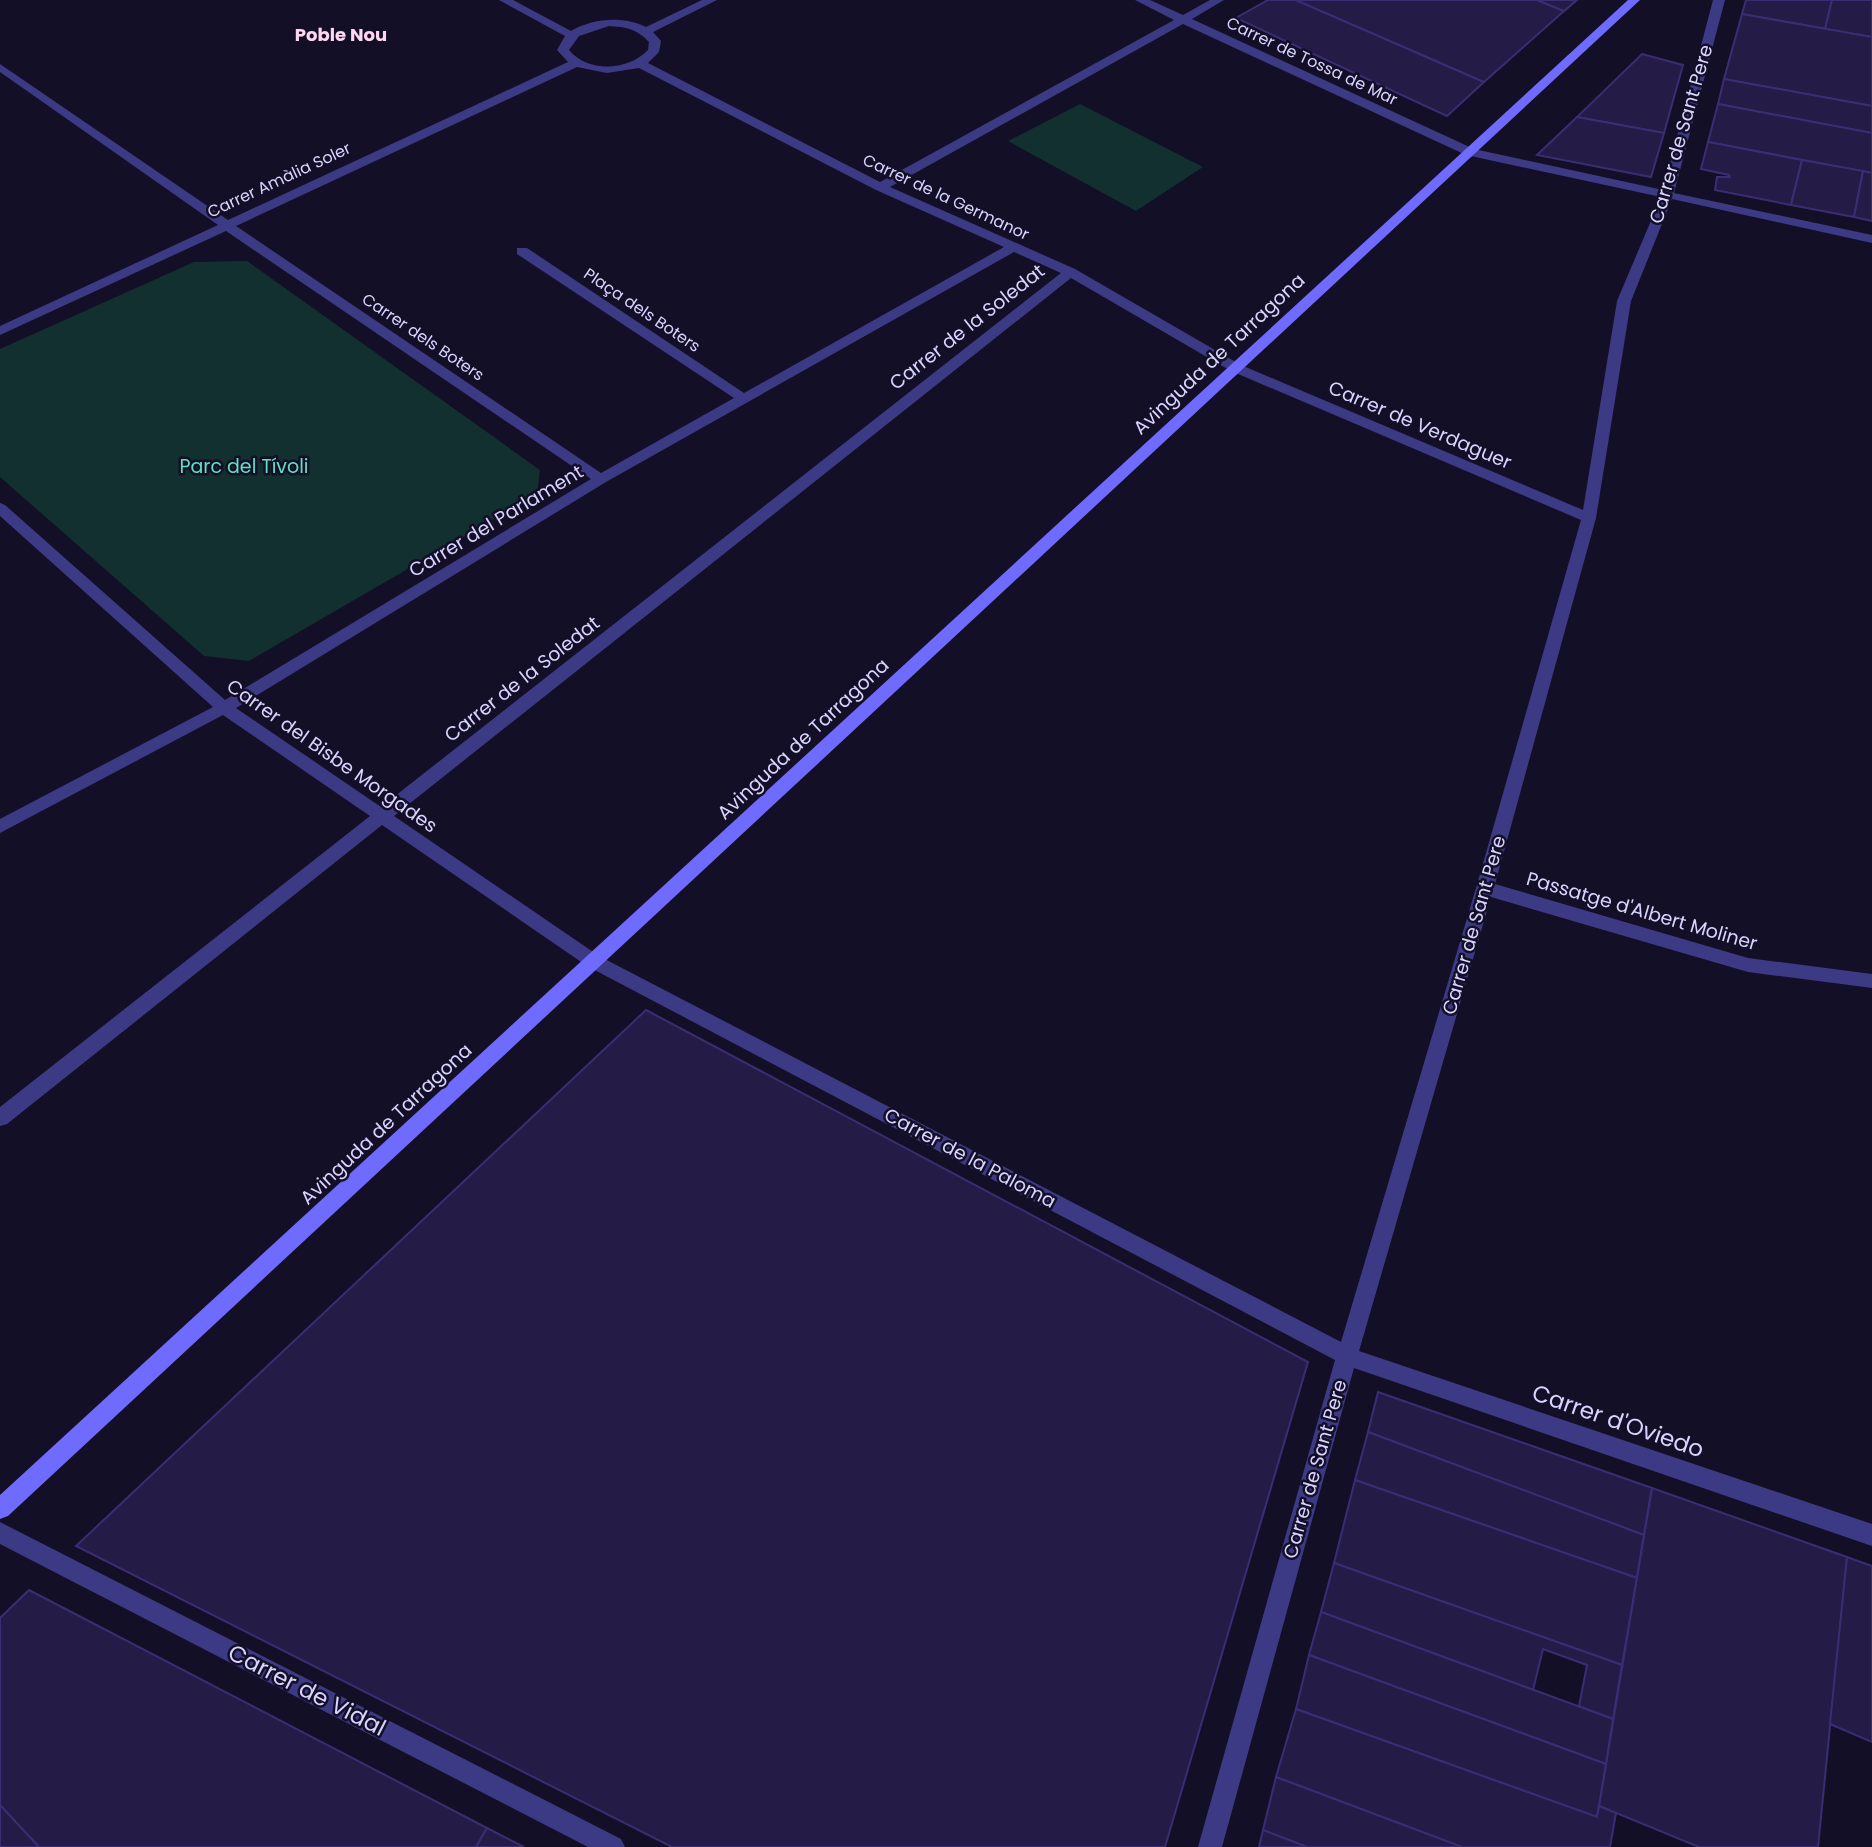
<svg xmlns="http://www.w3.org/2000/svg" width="1872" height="1847" viewBox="0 0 1872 1847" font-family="Poppins,sans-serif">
	<rect width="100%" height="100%" fill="#130f26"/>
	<!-- green -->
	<g fill="#12302f">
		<polygon points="1080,104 1203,167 1136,211 1008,141"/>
		<polygon points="247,261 540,470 537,494 249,661 204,656 0,477 0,349 194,262"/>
	</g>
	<!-- building -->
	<g fill="#241b47" stroke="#3b2d73" stroke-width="2">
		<polygon points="1268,0 1296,0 1484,82 1447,116 1236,18"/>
		<polygon points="1296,0 1537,0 1564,11 1484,82"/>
		<polygon points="1537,0 1577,0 1564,11"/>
		<polygon points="1746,0 1832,0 1825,29 1742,14"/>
		<polygon points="1832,0 1872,0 1872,37 1825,29"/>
		<polygon points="1742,14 1872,37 1872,106 1724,79"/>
		<polygon points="1642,54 1683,65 1664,133 1577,117"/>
		<polygon points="1724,79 1872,106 1872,133 1718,104"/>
		<polygon points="1718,104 1872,133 1872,173 1708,142"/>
		<polygon points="1577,117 1664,133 1651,177 1537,155"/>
		<polygon points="1708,142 1802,160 1791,205 1715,190 1717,177 1730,177 1729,175 1701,169"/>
		<polygon points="1802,160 1863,171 1854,217 1791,205"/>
		<polygon points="1863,171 1872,173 1872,221 1854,217"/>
		<polygon points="646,1010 1308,1362 1165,1847 672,1847 76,1546"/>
		<polygon points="1378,1392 1652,1488 1644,1535 1368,1432"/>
		<polygon points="1368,1432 1644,1535 1637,1578 1355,1480"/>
		<polygon points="1355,1480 1637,1578 1622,1665 1334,1563"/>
		<polygon points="1652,1488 1847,1557 1818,1847 1699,1847 1599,1806"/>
		<polygon points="1847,1557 1872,1566 1872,1742 1830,1724"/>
		<polygon points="1334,1563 1622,1665 1613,1719 1579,1706 1587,1665 1543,1649 1533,1690 1321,1612"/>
		<polygon points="29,1590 487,1828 476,1847 39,1847 0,1805 0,1618"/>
		<polygon points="1321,1612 1613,1719 1606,1764 1309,1655"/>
		<polygon points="1309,1655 1606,1764 1597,1817 1296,1709"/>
		<polygon points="1296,1709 1597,1817 1599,1806 1616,1813 1610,1847 1462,1847 1276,1777"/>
		<polygon points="1276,1777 1462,1847 1307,1847 1263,1830"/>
		<polygon points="0,1805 38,1846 37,1847 0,1847"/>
		<polygon points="487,1828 524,1847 476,1847"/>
		<polygon points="1263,1830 1307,1847 1259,1847"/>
	</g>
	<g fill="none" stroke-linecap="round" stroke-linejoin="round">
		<!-- street -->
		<g fill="#3d3a85" fill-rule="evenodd">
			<path d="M 499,0 L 513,0 L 571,31 C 594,18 623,16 646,27 L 702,0 L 717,0 L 653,32 L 661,41 L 659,52 L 648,63 L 880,182 L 1174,20 L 1135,0 L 1150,0 L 1183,15 L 1210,0 L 1224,0 L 1192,19 L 1474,149 L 1663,190 L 1713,0 L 1725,0 L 1674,193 L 1872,235 L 1872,243 L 1672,199 L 1631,301 L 1596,518 L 1495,884 L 1748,958 L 1872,974 L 1872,988 L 1748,972 L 1491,897 L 1359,1351 L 1872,1524 L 1872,1546 L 1354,1368 L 1222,1847 L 1198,1847 L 1335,1360 L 587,966 L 382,825 L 7,1124 L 0,1126 L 0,1107 L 370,816 L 223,715 L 0,833 L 0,819 L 213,707 L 0,516 L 0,503 L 5,505 L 225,700 L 591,479 L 226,231 L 0,335 L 0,326 L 218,225 L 0,72 L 0,64 L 228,220 L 568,62 L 557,50 L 565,36 ZM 1183,24 L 1466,155 L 1661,197 L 1617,301 L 1583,510 L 1241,365 L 1075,269 L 890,187 ZM 609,26 C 626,27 637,29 649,42 L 648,50 C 628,71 588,73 569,50 L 579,36 ZM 577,67 L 607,73 L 639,68 L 876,190 L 1004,247 L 744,393 L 527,248 L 517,248 L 517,254 L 734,398 L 601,473 L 236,226 ZM 1014,252 L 1061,273 L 381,807 L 236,708 L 606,482 ZM 1071,278 L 1231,371 L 1581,520 L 1476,888 L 1341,1342 L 599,956 L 394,816 Z"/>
			<polygon points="0,1522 621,1839 625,1847 588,1847 0,1544"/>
		</g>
		<!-- secondary -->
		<polygon fill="#6f6bff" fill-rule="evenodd" points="1628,0 1640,0 8,1516 0,1519 0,1495"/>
	</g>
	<g text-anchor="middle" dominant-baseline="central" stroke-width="5" stroke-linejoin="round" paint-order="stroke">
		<!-- far-street labels -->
		<g font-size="16" fill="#d9d4ff" stroke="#130f26">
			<text transform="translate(1312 61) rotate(25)">Carrer de Tossa de Mar</text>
			<text transform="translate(279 180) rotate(-25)">Carrer Amàlia Soler</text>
			<text transform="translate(946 197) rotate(25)">Carrer de la Germanor</text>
			<text transform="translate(642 310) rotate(34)">Plaça dels Boters</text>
			<text transform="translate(423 337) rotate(34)">Carrer dels Boters</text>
		</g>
		<!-- far-neighbourhood labels -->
		<g font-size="18" font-weight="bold" fill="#ffd6f0" stroke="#130f26">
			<text x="341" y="34">Poble Nou</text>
		</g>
		<!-- street labels -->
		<g font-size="19" fill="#d9d4ff" stroke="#130f26">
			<text transform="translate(1681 134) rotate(-74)">Carrer de Sant Pere</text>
			<text transform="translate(967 327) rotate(-38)">Carrer de la Soledat</text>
			<text transform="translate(1219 354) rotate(-43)">Avinguda de Tarragona</text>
			<text transform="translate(1420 425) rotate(23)">Carrer de Verdaguer</text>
			<text transform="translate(496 521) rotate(-31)">Carrer del Parlament</text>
			<text transform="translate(522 679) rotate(-38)">Carrer de la Soledat</text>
			<text transform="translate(803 739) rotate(-43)">Avinguda de Tarragona</text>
			<text transform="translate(332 756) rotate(35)">Carrer del Bisbe Morgades</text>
			<text transform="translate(1642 911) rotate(16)">Passatge d'Albert Moliner</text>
			<text transform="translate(1474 925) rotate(-74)">Carrer de Sant Pere</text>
			<text transform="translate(386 1124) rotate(-43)">Avinguda de Tarragona</text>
			<text transform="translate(970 1158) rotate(28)">Carrer de la Paloma</text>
			<text transform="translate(1315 1469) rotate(-74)">Carrer de Sant Pere</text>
		</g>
		<!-- park labels -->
		<g font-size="19" fill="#5fe0c0" stroke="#130f26">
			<text x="244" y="466">Parc del Tívoli</text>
		</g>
		<!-- near-street labels -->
		<g font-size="23" fill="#d9d4ff" stroke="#130f26">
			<text transform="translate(1618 1421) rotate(19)">Carrer d'Oviedo</text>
			<text transform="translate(307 1690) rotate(27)">Carrer de Vidal</text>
		</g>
	</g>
</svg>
